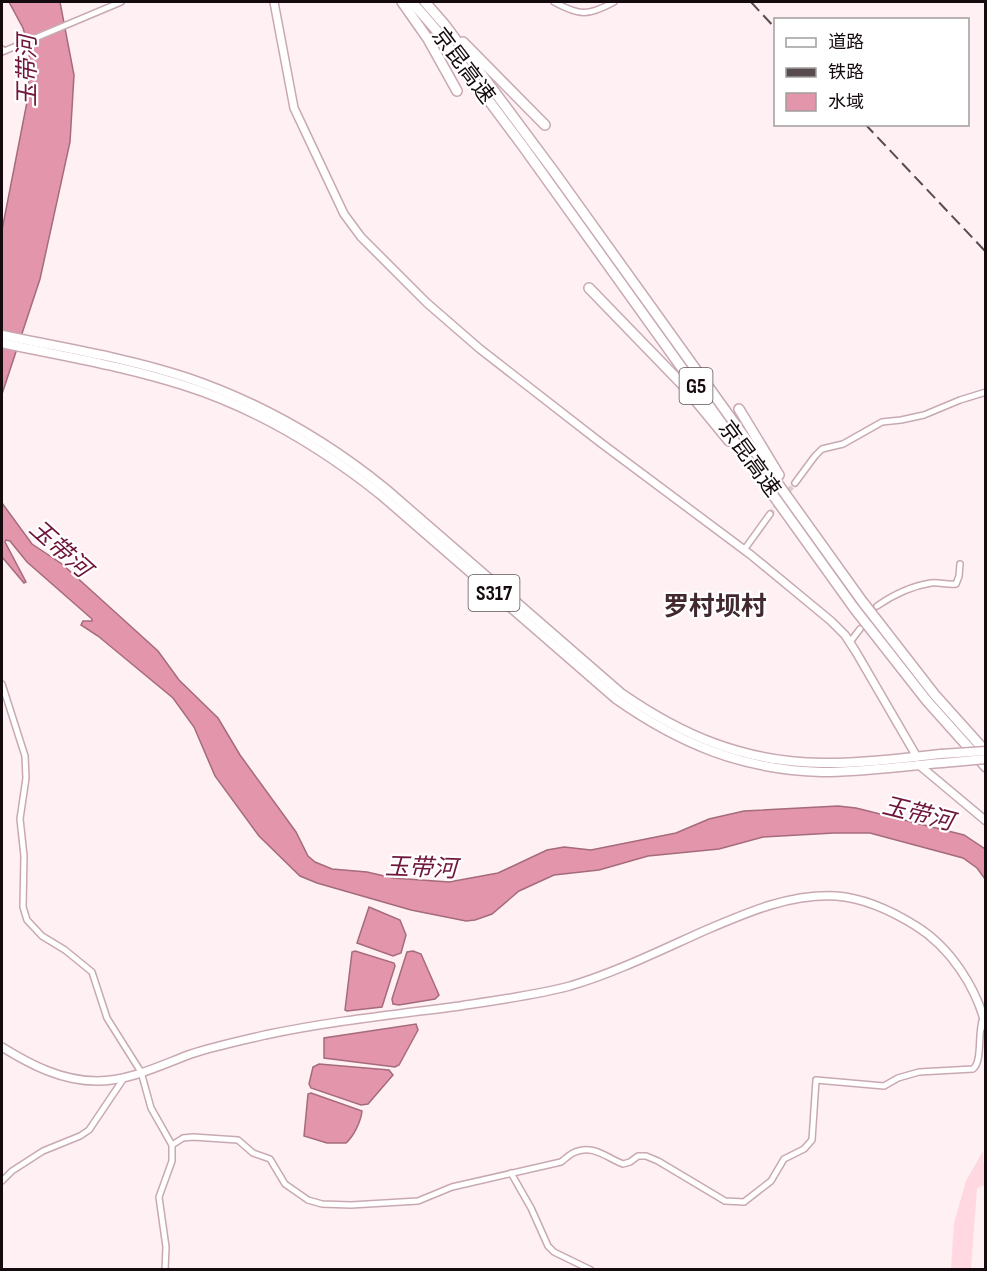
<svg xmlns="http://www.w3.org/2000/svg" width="987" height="1271" viewBox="0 0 987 1271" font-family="'Sofia Sans Condensed','Noto Sans SC',sans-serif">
	<rect width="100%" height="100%" fill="#fef0f3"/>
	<!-- green -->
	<polygon fill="#ffd8e2" points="983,1151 985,1185 977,1188 971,1269 951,1269 954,1223 966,1181"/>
	<!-- water -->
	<g fill="#e395ab" stroke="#a56b7c" stroke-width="1.5">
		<polygon points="9,2 60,2 74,75 70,142 40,279 2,394 2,230 27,102 30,62 28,45 23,28"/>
		<polygon points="2,503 32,544 62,564 158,651 179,680 218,718 240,755 296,832 308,856 315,862 332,869 367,872 393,878 449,882 498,873 547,850 564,847 591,850 676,833 709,819 744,811 838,806 856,808 964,835 985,849 985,879 977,868 963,858 870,833 834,833 763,837 719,849 648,856 599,870 554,875 519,891 492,914 475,920 466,921 411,910 317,883 300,876 259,836 215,776 194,727 173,698 98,636 81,625 83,621 92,621 92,619 27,562 10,541 6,540 5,542 26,582 24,583 2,557"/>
		<polygon points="369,907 400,920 406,935 401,953 393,956 357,943"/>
		<polygon points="355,951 394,963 395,966 382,1007 347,1011 345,1010 352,952"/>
		<polygon points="413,951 421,954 439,995 435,999 399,1005 393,1004 392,999 406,955 407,952"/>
		<polygon points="416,1024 418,1030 399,1065 395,1067 324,1058 324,1038"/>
		<polygon points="319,1064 389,1070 393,1075 368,1104 361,1105 311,1088 309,1084 313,1067"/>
		<path d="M 311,1093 L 362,1111 C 361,1121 354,1136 346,1143 L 327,1143 L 304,1136 L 308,1094 Z"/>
	</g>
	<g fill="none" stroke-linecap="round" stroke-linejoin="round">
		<!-- minor-tunnel -->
		<polyline stroke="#dbced0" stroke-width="5" stroke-dasharray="5 2.5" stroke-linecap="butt" points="770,514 795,483"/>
		<defs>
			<g id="minor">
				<path d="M 554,2 C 580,16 588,16 614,2"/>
				<polyline points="2,49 2,52 121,2"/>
				<polyline points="795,483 815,456 822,449 843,444 882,422 901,420 924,415 960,400 986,392"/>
				<polyline points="744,550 770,514"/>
				<path d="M 877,606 C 893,595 911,586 931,583 C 939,582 947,585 956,584 L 959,576 L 960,564"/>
				<polyline points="850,642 860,629"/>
				<polyline points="2,684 25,756 26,778 20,819 24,856 23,907 27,920 42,936 65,950 92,972 107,1018 141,1072 151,1108 172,1145 172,1161 159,1197 166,1247 165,1270"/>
				<path d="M 172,1145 L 183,1138 L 193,1137 L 238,1140 L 253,1153 L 270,1159 L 285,1184 L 308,1200 L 322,1204 L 351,1205 L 418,1201 L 452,1187 L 561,1162 C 565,1159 569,1155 573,1153 C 592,1143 607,1158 623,1164 L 630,1162 L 638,1156 L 646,1156 L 658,1161 L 725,1201 L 744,1202 L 771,1181 L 784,1159 L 804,1149 L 812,1140 L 816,1080 L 884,1086 L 898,1078 L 919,1072 L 973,1069 C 983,1061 977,1032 983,1018"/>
				<polyline points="511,1173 531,1208 548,1246 554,1252 591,1270"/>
				<polyline points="2,1181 12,1171 43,1151 80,1136 89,1130 124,1078"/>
			</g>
			<g id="tertiary">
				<polyline points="274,2 294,108 344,214 361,237 427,303 480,349 601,443 751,555 831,621 845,635 856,652 917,757"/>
				<polyline points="919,765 986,821"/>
				<path d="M 2,1047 C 31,1065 62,1081 97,1081 C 130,1081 161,1065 191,1054 C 215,1046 240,1041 265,1035 C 326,1022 390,1015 452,1007 C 492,1001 532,996 570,986 C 617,972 661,950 706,930 C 748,912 789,894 836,896 C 864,898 892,911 916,926 C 950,947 977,988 986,1027"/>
			</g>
			<g id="primary">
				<path d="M 2,335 C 64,348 128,358 188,378 C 261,403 327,441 386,489 L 621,693 C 683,736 744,762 822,763 C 861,764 901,758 941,754"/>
				<path d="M 2,343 C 62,356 124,366 183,385 C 256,408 322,448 381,495 L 616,699 C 680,744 743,770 822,772 C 862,772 902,766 942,763"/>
			</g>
			<g id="motorway">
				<polyline points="402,2 428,39 457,91"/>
				<polyline points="412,2 437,31 522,145 854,608 927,701 986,767"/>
				<polyline points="425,2 445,25 555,173 862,601 935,695 986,752"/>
				<polyline points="463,42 545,125"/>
				<polyline points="589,288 682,384 729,441"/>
				<polyline points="739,409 779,475"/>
			</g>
		</defs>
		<!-- minor casing -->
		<use href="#minor" stroke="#c9a9b1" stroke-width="8"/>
		<!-- tertiary casing -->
		<use href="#tertiary" stroke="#c9a9b1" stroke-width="10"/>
		<!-- primary casing -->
		<use href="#primary" stroke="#c9a9b1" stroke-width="11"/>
		<!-- motorway casing -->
		<use href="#motorway" stroke="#c9a9b1" stroke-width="12"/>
		<!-- minor -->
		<use href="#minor" stroke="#fff" stroke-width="5"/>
		<!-- tertiary -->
		<use href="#tertiary" stroke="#fff" stroke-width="7"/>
		<!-- primary -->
		<use href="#primary" stroke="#fff" stroke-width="8"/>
		<!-- motorway -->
		<use href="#motorway" stroke="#fff" stroke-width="9"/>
		<!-- rail -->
		<g stroke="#584c4f" stroke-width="2" stroke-dasharray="12 6" stroke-linecap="butt">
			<polyline points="751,2 776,29"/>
			<polyline points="865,124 986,252"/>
		</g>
		<defs>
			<g id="primary-bridge">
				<polyline points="941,754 986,751"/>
				<polyline points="942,763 986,759"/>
			</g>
		</defs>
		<!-- primary-bridge casing -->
		<use href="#primary-bridge" stroke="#c9a9b1" stroke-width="11" stroke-linecap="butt"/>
		<!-- primary-bridge -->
		<use href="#primary-bridge" stroke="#fff" stroke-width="8"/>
	</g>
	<g text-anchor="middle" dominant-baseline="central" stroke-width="4.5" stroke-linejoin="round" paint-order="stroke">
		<!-- shield labels -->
		<g fill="#fff" stroke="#5b5456" stroke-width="1.5">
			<rect x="679.5" y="368" width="33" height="36" rx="4.5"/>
			<rect x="468.5" y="575" width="51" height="36" rx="4.5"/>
		</g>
		<g font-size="21" font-weight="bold" fill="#150a0d">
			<text x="696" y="386">G5</text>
			<text x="494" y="593">S317</text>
		</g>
		<!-- street labels -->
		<g font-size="22" fill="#150a0d" stroke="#fff">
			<text transform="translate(463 66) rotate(53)">京昆高速</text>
			<text transform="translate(749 459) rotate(54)">京昆高速</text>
		</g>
		<!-- water labels -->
		<g font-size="24" font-style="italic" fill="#6f153b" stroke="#fff">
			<text transform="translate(27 71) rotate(-90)">玉带河</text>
			<text transform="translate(60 549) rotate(42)">玉带河</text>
			<text transform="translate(918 814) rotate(14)">玉带河</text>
			<text transform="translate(421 868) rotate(2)">玉带河</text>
		</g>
		<!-- quarter labels -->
		<g font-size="26" font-weight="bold" fill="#422930" stroke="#fff">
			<text x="715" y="607">罗村坝村</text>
		</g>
	</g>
	<!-- border -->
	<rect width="987" height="1271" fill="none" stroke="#150a0d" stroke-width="6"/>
	<!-- legend -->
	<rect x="774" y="18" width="195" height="108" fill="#ffffff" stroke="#a19d9e" stroke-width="1.5"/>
	<rect x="786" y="38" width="30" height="9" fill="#ffffff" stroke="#a19d9e" stroke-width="1.5"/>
	<text x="828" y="48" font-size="18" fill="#150a0d">道路</text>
	<rect x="786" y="68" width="30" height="9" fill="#584c4f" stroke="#a19d9e" stroke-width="1.5"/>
	<text x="828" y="78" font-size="18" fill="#150a0d">铁路</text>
	<rect x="786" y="93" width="30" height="18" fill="#e395ab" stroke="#a19d9e" stroke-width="1.5"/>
	<text x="828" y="108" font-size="18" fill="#150a0d">水域</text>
</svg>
